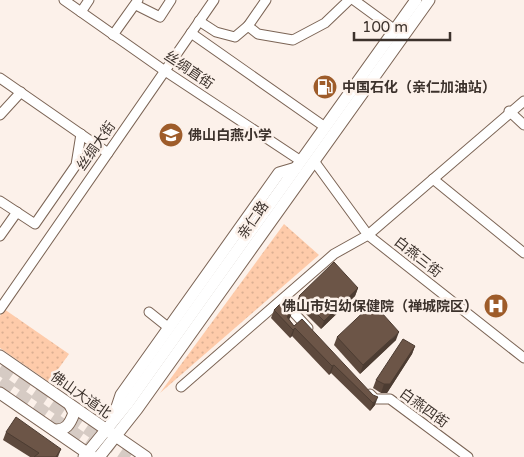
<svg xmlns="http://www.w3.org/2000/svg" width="524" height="457" viewBox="0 0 524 457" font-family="'Varela Round','Noto Sans SC',sans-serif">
	<defs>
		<pattern id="grass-dots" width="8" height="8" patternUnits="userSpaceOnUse" patternTransform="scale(1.25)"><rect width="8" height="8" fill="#fecbaa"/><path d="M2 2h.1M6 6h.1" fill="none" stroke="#dbaf92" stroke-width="1.8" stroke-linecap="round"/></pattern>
	</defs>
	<rect width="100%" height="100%" fill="#fcf1ea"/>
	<!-- grass -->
	<g fill="url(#grass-dots)">
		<polygon points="284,224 319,255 160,393"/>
		<polygon points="4,309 69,354 49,382 0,348 0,316"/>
	</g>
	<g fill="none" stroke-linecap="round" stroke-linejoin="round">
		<!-- highway-tunnel -->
		<g stroke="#d6cbc4" stroke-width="14" stroke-dasharray="14 7" stroke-linecap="butt">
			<polyline points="0,368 130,457"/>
			<polyline points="0,382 107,457"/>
		</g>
		<defs>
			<g id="minor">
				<polyline points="64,0 165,71 301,161"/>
				<polyline points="354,0 395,30"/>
				<polyline points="138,6 160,17 171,0"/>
				<polyline points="81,12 89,0"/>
				<polyline points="199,21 216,32 235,37 248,26 258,34 293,40 325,23 349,0"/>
				<polyline points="248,26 266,0"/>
				<polyline points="191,33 325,127"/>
				<polyline points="113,35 138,0"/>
				<polyline points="0,78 108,153"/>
				<polyline points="509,111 524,125"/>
				<polyline points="0,115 21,92"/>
				<polyline points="314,161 368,235 524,358"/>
				<polyline points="433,179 524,253"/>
				<polyline points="0,201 35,224 76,165 81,134"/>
				<polyline points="0,236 17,212"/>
				<polyline points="284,302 308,328"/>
				<polyline points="0,309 214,0"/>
				<polyline points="149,312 169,328"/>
				<polyline points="181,387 334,254 368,235 524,101"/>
				<polyline points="370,394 375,399 390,399 468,457"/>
			</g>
			<g id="major">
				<polyline points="0,356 146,457"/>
				<polyline points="0,393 93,457"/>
				<polyline points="114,416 121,395 279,173 296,168"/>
				<path d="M 54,430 C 66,431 70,424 74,413 L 70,405"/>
				<polyline points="84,457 128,403 416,0"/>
				<polyline points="99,457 137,409 429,0"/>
			</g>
		</defs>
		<!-- minor casing -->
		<use href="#minor" stroke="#7b6455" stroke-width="11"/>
		<!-- major casing -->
		<use href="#major" stroke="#7b6455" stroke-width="13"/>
		<!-- minor -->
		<use href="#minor" stroke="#fff" stroke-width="9"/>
		<!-- major -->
		<use href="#major" stroke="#fff" stroke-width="11"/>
	</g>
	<!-- wall -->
	<g fill="#5d493d">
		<polygon points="358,288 355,296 321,329 296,304 299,296"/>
		<polygon points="274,310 293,310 289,319 294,326 302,319 375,405 370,411 331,373 329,375 292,336 290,338 271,318"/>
		<polygon points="337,337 396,340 360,374 334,345"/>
		<polygon points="415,346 412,354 387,393 381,393 373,388 376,380"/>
		<polygon points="6,432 61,449 58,457 30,457 3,440"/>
	</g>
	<!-- shaded-wall -->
	<g fill="#4c3c32">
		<polygon points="358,288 355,296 321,329 324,321"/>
		<polygon points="293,310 290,318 286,323 287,317"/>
		<polygon points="295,328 292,336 290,338 293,330"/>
		<polygon points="399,332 396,340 360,374 363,365"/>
		<polygon points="415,346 412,354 387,393 381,393 384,384"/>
		<polygon points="334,365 331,373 329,375 332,366"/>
		<polygon points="378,397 375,405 370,411 373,403"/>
	</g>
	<!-- building -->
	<g fill="#6c5547" stroke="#4c3c32">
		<polygon points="334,262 358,288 324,321 299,296"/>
		<polygon points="284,300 293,310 287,317 294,326 302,319 373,395 378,397 373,403 334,365 332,366 295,328 293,330 274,310"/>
		<polygon points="373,303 399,332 363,365 337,337"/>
		<polygon points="403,339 415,346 390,384 384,384 376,380"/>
		<polygon points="16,417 61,449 56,457 34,457 39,453 6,432"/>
	</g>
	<!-- icons -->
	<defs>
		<symbol id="fuel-disc" viewBox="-11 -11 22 22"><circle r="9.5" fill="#9e5c2a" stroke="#fcf1ea"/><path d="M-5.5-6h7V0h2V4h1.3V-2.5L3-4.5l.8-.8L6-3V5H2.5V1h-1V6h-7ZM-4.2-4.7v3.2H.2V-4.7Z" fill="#fff"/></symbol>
		<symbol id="school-disc" viewBox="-11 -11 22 22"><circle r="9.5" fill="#9e5c2a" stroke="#fcf1ea"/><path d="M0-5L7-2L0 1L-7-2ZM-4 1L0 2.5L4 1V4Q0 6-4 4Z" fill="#fff"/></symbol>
		<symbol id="hospital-disc" viewBox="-11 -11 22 22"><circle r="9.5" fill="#9e5c2a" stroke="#fcf1ea"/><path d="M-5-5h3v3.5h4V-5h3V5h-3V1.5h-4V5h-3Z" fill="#fff"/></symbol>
	</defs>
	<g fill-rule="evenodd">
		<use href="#fuel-disc" x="311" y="73" width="28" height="28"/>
		<use href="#school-disc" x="157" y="121" width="28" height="28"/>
		<use href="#hospital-disc" x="482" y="292" width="28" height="28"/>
	</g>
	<g text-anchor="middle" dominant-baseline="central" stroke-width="5" stroke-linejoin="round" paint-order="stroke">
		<!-- street labels -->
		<g font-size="14" fill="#3c322c" stroke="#fcf1ea">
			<text transform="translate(189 70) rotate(34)">丝绸直街</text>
			<text transform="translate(96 146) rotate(-55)">丝绸大街</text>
			<text transform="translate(253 220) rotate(-55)">亲仁路</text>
			<text transform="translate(418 257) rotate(38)">白燕三街</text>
			<text transform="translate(81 395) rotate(35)">佛山大道北</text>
			<text transform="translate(424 408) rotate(36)">白燕四街</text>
		</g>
		<!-- poi labels -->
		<g font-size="14" font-weight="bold" fill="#3c322c" stroke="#fcf1ea" text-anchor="start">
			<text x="342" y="87">中国石化（亲仁加油站）</text>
			<text x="188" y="135">佛山白燕小学</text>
			<text x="478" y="306" text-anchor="end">佛山市妇幼保健院（禅城院区）</text>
		</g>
	</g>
	<!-- scale -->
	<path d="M354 32v8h96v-8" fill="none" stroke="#3c322c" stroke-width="2.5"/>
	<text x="362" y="32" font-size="15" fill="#3c322c" stroke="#fcf1ea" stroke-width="4" paint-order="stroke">100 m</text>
</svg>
